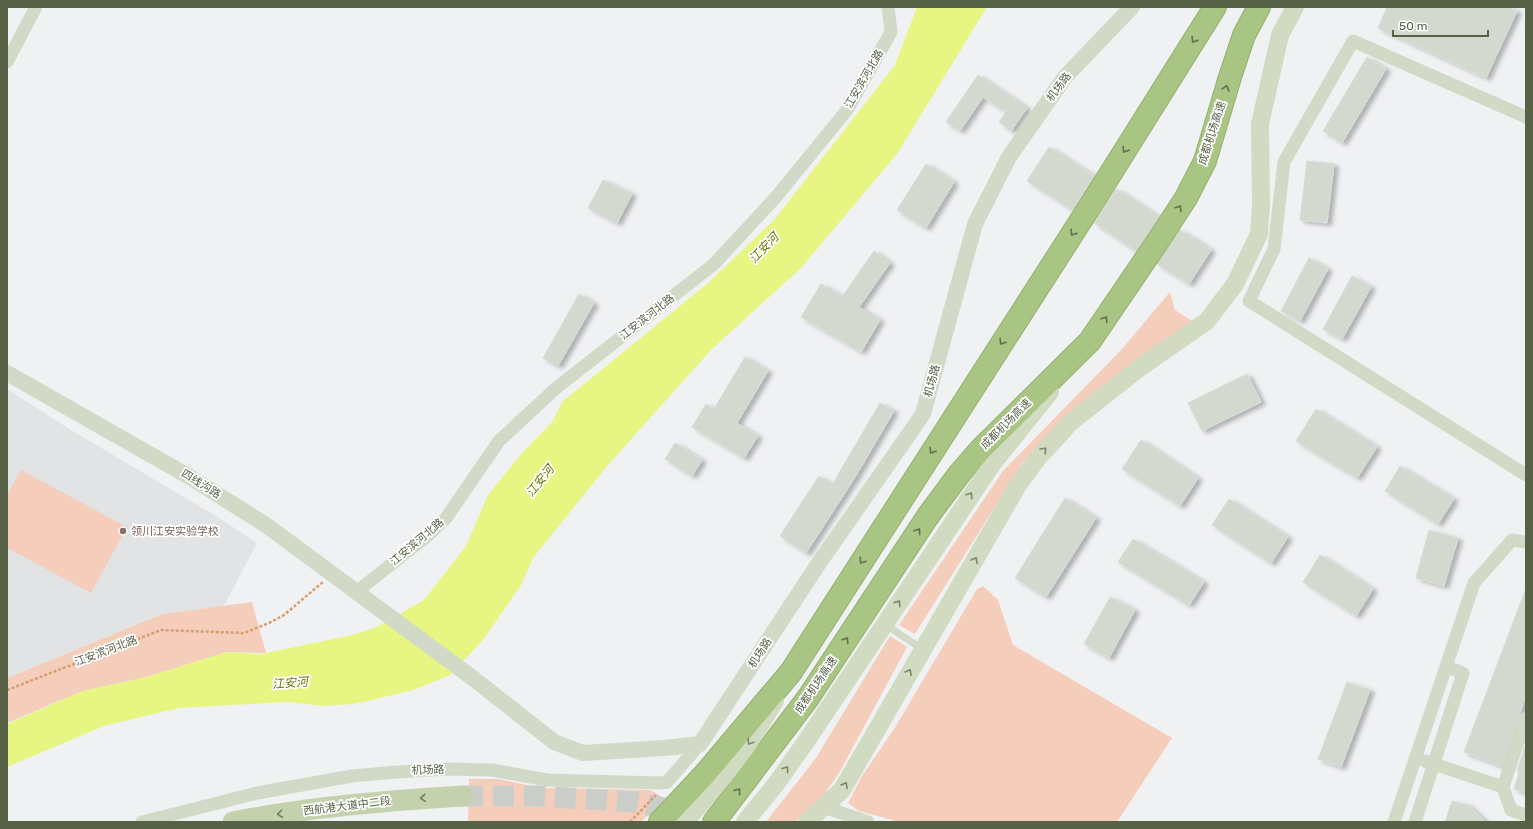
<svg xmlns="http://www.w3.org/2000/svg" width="1533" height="829" viewBox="0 0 1533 829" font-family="Rubik,'Noto Sans SC',sans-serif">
	<defs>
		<filter id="shadow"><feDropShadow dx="4.5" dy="2.5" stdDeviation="2" flood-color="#0004"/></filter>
	</defs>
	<rect width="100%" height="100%" fill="#f0f1f3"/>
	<!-- education -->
	<polygon fill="#e1e3e4" points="7,389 71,430 221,519 257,543 224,606 161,614 7,678"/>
	<!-- green -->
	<g fill="#f5cdbb">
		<polygon points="1170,292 1175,310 1195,323 1064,421 1023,462 915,634 899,625 1003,471 1122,349"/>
		<polygon points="21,470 127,527 91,593 7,548 7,495"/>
		<polygon points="983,586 998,600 1013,645 1172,738 1117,822 900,822 859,811 848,803 862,776 894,729 977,589"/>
		<polygon points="252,602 266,653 227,652 147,677 83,691 7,723 7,678 162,614"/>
		<polygon points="890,636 907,647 839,773 824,795 795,822 766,822 816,758"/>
		<polygon points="469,779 498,779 542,788 650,790 664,798 641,822 468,822"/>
	</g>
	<!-- water -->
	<polygon fill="#e7f683" points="917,7 987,7 897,154 801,268 712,349 608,465 533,558 521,585 483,640 450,675 414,690 354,704 323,706 288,702 179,708 104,726 7,767 7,724 83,691 147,677 227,652 261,654 352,635 377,627 424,600 466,546 488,495 522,453 553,421 562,402 708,283 774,220 895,65"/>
	<!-- building -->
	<g fill="#d3d9cf" stroke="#d7ddd4" filter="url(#shadow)">
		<polygon points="1387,7 1507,7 1517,11 1486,78 1378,28"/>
		<polygon points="1367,57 1386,69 1342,143 1323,131"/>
		<polygon points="978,75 1027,108 1011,131 999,122 1006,112 983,97 960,131 946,122"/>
		<polygon points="1049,147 1094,176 1073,210 1027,181"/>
		<polygon points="1307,161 1334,164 1327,223 1300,220"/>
		<polygon points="926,164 954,182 926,228 897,210"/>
		<polygon points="603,180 632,194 617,223 588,208"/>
		<polygon points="1116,189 1159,217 1136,251 1094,223"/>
		<polygon points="1180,230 1211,250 1189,284 1157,264"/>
		<polygon points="874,251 890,263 859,307 880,320 861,352 801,317 821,284 842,297"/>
		<polygon points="1309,258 1328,269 1300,321 1281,311"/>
		<polygon points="1352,276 1371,287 1342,339 1323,329"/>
		<polygon points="579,294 594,303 558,366 543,358"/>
		<polygon points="745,357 768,371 737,423 758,436 744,458 692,427 706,404 714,409"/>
		<polygon points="1247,374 1261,402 1202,431 1188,403"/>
		<polygon points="880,403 894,411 854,479 806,553 780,536 819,476 832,485"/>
		<polygon points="1316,409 1377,447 1357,478 1296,441"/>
		<polygon points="1141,440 1198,478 1180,506 1122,469"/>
		<polygon points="675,443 702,460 692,476 665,459"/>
		<polygon points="1400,466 1454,499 1438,524 1385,491"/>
		<polygon points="1065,498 1096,518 1046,597 1015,578"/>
		<polygon points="1229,499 1288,537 1271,563 1212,525"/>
		<polygon points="1429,530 1458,538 1444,586 1416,578"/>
		<polygon points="1133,539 1204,582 1189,605 1118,562"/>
		<polygon points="1320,555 1373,589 1356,616 1303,582"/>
		<polygon points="1525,591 1526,696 1502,766 1464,752"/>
		<polygon points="1110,597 1135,610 1109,658 1084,644"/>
		<polygon points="1347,682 1370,690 1341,767 1318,759"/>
		<polygon points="1526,743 1526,793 1514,789 1519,772 1517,771"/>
		<polygon points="1452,801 1468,805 1486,822 1445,822"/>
	</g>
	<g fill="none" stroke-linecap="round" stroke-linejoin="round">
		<!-- primary-tunnel -->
		<polyline stroke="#cacdc8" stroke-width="21" stroke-dasharray="21 10" stroke-linecap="butt" points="462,796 537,796 634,802 733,822"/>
		<defs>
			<g id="motorway">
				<polyline points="660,822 704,775 791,672 1094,200 1215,7"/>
				<polyline points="714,822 808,698 928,516 960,473 980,450 1090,341 1158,241 1186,198 1205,161 1230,77 1244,35 1259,7"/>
			</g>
		</defs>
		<!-- motorway casing -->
		<use href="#motorway" stroke="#93b16e" stroke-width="24"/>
		<!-- path -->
		<g stroke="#d79c6f" stroke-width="2.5" stroke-dasharray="3 2" stroke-linecap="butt">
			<polyline points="7,690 161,630 244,633 269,623 284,615 323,582"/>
			<polyline points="630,822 656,795"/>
		</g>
		<!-- service -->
		<polyline stroke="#d1dac6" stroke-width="7" points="892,629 922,649"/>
		<!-- minor -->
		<g stroke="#d1dac6" stroke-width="13">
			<polyline points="7,62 36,7"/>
			<polyline points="1526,117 1353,41 1284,162 1274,249 1249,301 1526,475"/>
			<polyline points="356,592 425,538 446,518 499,441 555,389 714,264 776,197 847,110 891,32 888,7"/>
			<polyline points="1425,761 1503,787 1511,810 1526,815"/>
			<polyline points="1503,787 1526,718"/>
			<polyline points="824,807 868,822"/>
			<polyline points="142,822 257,793 352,776 397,772 448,769 492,770 547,780 661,783 667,782 700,744"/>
			<polyline points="1394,822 1474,583 1512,540 1526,542"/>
			<polyline points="1415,822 1463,673 1447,667"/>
		</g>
		<!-- tertiary -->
		<polyline stroke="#d1dac6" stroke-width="16" points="7,373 188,476 266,525 474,679 554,742 583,753 664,748 700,744 817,566 923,414 975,224 1009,157 1065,77 1132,7"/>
		<!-- secondary -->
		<g stroke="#d0dbc1" stroke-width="18">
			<polyline points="685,822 740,757 775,701"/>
			<polyline points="745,822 776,784 807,740 993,463 1050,392"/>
			<polyline points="807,822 842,790 1018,485 1038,458 1071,422 1142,366 1207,321 1235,284 1259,234 1261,204 1260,124 1280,35 1295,7"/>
		</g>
		<!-- primary -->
		<path stroke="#c3d2ad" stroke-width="21" d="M 233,822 C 308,807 385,801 462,796"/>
		<!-- motorway -->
		<use href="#motorway" stroke="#a8c583" stroke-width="22"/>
	</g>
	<!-- one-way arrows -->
	<defs><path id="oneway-chevron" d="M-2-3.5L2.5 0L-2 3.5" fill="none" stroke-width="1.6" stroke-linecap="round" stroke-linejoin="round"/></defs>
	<g stroke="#62704f">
		<use href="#oneway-chevron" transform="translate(1194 40) rotate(122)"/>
		<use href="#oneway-chevron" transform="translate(1226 88) rotate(-74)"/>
		<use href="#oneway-chevron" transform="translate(1125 150) rotate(122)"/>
		<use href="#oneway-chevron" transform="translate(1179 208) rotate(-57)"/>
		<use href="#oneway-chevron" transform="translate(1073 233) rotate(123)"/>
		<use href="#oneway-chevron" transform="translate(1105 319) rotate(-56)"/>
		<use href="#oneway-chevron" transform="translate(1002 342) rotate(123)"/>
		<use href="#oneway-chevron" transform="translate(932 451) rotate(123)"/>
		<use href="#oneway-chevron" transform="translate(918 531) rotate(-56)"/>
		<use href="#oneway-chevron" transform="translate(862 561) rotate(123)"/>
		<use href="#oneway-chevron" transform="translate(846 640) rotate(-57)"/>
		<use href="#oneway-chevron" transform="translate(738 791) rotate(-53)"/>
	</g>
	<g stroke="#7b866b">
		<use href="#oneway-chevron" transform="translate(1044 450) rotate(-47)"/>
		<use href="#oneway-chevron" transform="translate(970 495) rotate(-56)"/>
		<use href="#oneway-chevron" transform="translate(975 560) rotate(-60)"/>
		<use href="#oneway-chevron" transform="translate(898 603) rotate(-57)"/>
		<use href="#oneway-chevron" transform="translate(909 672) rotate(-60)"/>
		<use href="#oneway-chevron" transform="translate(750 742) rotate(124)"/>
		<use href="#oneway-chevron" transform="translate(786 769) rotate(-54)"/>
		<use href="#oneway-chevron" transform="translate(845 785) rotate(-60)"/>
	</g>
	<g stroke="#717d60">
		<use href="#oneway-chevron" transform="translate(423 798) rotate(176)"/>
		<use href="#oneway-chevron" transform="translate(280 814) rotate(172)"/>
	</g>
	<!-- markers -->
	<circle fill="#8d6e63" stroke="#fff" stroke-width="1.5" cx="123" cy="531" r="4"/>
	<g text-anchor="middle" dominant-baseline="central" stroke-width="3.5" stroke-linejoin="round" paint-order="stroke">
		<!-- street labels -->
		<g font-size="11" fill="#566146" stroke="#fff">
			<text transform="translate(864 79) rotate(-60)">江安滨河北路</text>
			<text transform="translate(1059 87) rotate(-53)">机场路</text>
			<text transform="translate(1212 133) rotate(-72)">成都机场高速</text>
			<text transform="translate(647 317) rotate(-38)">江安滨河北路</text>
			<text transform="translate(932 381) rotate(-75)">机场路</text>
			<text transform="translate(1006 424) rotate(-45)">成都机场高速</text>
			<text transform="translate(201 484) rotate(32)">四线沟路</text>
			<text transform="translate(417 542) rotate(-40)">江安滨河北路</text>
			<text transform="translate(106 651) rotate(-21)">江安滨河北路</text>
			<text transform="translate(760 653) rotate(-57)">机场路</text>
			<text transform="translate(816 685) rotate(-56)">成都机场高速</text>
			<text transform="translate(428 770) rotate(-2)">机场路</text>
			<text transform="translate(347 806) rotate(-7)">西航港大道中二段</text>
		</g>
		<!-- education labels -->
		<g font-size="11" fill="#785e54" stroke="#fff" text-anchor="start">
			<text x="131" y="531">领川江安实验学校</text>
		</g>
		<!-- water labels -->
		<g font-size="12" font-style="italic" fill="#677607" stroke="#fff">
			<text transform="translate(764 248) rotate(-46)">江安河</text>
			<text transform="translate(540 481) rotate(-51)">江安河</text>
			<text transform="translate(290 683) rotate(-4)">江安河</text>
		</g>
	</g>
	<!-- border -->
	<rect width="1533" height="829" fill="none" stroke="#566146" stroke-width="16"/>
	<!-- scale -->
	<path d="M1393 30v6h95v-6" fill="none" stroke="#566146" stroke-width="2"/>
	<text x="1399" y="30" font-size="12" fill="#566146" stroke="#ffffff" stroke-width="3" paint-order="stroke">50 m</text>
</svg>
